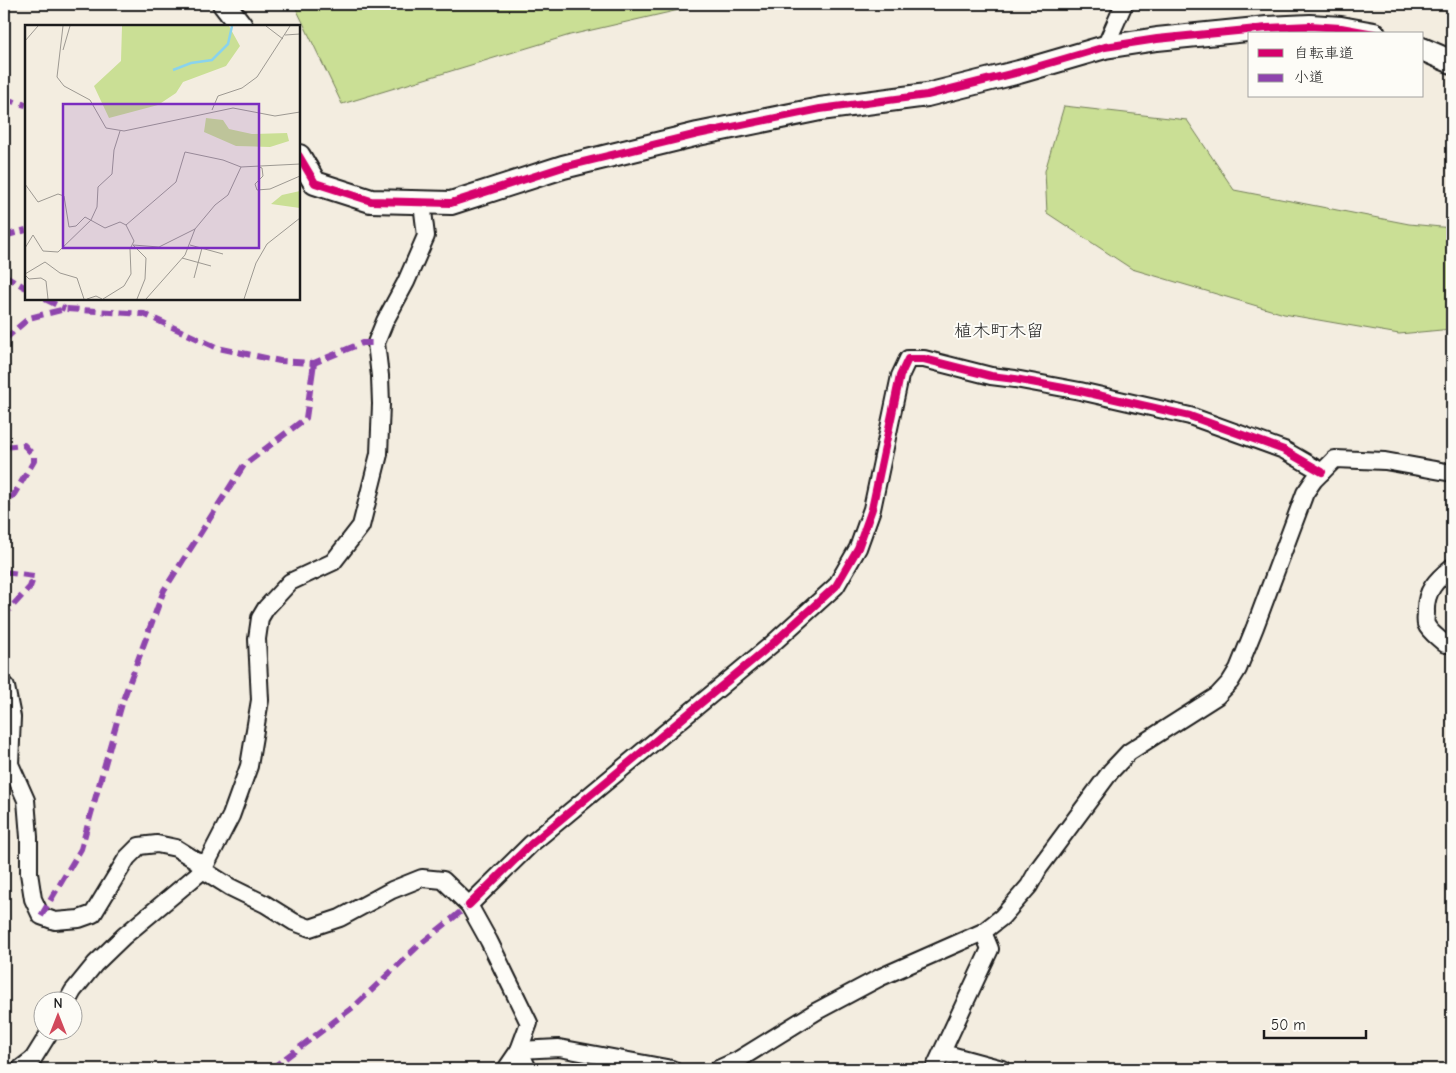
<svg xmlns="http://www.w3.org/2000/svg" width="1456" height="1073" viewBox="0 0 1456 1073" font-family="'Comic Neue','Klee One',sans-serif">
	<rect width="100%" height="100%" fill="#f3ede0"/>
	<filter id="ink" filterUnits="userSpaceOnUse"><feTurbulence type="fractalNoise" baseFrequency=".02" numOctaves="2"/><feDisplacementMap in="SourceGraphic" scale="10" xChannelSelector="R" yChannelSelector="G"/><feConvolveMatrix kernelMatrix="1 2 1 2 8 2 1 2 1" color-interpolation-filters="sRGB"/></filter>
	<g filter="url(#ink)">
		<!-- green -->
		<g fill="#cadf95" stroke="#737e58">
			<polygon points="294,4 705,4 570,35 342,104"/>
			<polygon points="1064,106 1187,120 1234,190 1409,224 1452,228 1452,329 1399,334 1284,314 1132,269 1047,213 1045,171"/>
		</g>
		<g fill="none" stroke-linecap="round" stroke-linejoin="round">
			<defs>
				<g id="street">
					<polyline points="1105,47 1124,4"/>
					<path d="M 1452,567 C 1436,580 1425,591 1426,612 C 1426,616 1425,621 1426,624 C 1429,632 1439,638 1445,644 L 1452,644"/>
					<polyline points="4,685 6,687 12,717 10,764 26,800 29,837 29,873 33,899 41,916 55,921 79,919 93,914 127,858 139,846 157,844 176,848 197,861 203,870 230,887 265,904 294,922 310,928 340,918 392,890 422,878 443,880 469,905 489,941 529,1023 519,1050 506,1069"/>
					<polyline points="469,905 531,844 771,645 836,586 858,548 872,509 900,376 908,359 924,359 991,376 1015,379 1080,391 1190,416 1284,450 1322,472"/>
					<polyline points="68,1000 73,991 95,964 124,936 203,870 231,816 249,766 260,700 257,639 260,618 266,608 290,582 333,562 361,526 379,454 381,404 380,376 376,343 385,321 406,282 426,236 422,203"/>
					<polyline points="519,1050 559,1048 672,1069"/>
					<polyline points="519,1050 528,1069"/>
					<polyline points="943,1053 1002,1069"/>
					<polyline points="20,1069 33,1059 51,1030"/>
					<polyline points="718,1069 738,1060 817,1011 881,977 983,932 1002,917 1029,886 1039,868 1111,771 1129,752 1217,696 1230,682 1238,669 1255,627 1305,493 1314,480 1335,459 1385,461 1452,473"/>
					<polyline points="934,1069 990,949 983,932"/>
				</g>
				<g id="secondary">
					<polyline points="224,4 241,26"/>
					<polyline points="1422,49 1452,62"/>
					<polyline points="299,156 315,183 371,201 451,203 563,167 698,134 820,109 927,95 1019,72 1105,47 1157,39 1267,28 1310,26 1341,28 1374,34"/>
				</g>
			</defs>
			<!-- street casing -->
			<use href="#street" stroke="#1c1c1c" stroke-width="20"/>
			<!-- secondary casing -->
			<use href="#secondary" stroke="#1c1c1c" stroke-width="26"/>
			<!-- street -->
			<use href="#street" stroke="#fdfcf7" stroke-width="16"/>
			<!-- secondary -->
			<use href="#secondary" stroke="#fdfcf7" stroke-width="22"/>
			<!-- quiet -->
			<g stroke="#8e44ad" stroke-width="6" stroke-dasharray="12 6" stroke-linecap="butt">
				<polyline points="4,99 26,105"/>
				<polyline points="4,236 26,230"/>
				<polyline points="4,275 26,288"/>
				<polyline points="45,299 65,309"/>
				<polyline points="4,340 29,318 65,309 144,314 218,348 280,361 314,363 362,343 376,343"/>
				<polyline points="4,447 24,445 34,456 34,461 4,511"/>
				<polyline points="4,572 34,576 30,587 4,615"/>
				<polyline points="41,916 81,849 123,700 164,590 244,465 306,418 314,363 311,383"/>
				<polyline points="271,1069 356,1005 417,947 469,905"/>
			</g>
			<defs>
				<g id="cycleway">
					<polyline points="299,156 315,183 371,201 451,203 563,167 698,134 820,109 927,95 1019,72 1105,47 1157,39 1267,28 1310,26 1341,28 1374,34"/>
					<polyline points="469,905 531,844 771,645 836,586 858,548 872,509 900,376 908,359 924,359 991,376 1015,379 1080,391 1190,416 1284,450 1322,472"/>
				</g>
			</defs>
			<!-- cycleway casing -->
			<use href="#cycleway" stroke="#fdfcf7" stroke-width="11"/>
			<!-- cycleway -->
			<use href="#cycleway" stroke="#d6006c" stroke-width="8"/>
		</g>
	</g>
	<g text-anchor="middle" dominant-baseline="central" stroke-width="4" stroke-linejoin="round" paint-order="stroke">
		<!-- quarter labels -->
		<g font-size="18" fill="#1c1c1c" stroke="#fdfcf7">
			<text x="999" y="331">植木町木留</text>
		</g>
	</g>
	<!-- overview -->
	<g transform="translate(25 25)">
		<rect width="275" height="275" fill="#f3ede0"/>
		<path d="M 97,1 L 204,1 L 215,21 L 201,41 L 158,57 L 151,68 L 133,80 L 84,93 L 69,61 L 96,36 ZM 181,93 L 198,95 L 204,104 L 227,109 L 262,108 L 264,116 L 245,122 L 211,121 L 179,107 ZM 275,166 L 275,183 L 246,179 L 257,170 Z" fill="#cadf95"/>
		<path fill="none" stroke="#8ad3ec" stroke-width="2.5" d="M 148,45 L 166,38 L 187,35 L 203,19 L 207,1"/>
		<path fill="none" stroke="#9d9992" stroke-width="1" d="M 38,1 L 32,52 L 39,61 L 65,75 L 81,103 L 99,106 L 208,83 L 250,91 L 275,87M 241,1 L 258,14M 260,10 L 275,9M 0,16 L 13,1M 38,25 L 45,1M 187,85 L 193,71 L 217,63 L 232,52 L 265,1M 234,142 L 237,143 L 238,151 L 230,159 L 232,165 L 245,164 L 275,151M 0,159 L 13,177 L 33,169 L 39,171 L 44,202 L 51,201 L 60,192 L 80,203 L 95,197 L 101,200 L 109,216 L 105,224 L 106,249 L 99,261 L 78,274M 101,200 L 151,157 L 160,127 L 198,135 L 216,142 L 275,139M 108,220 L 134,222 L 170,204 L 190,180 L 203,170 L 216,142M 108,220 L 121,233 L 120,254 L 112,274M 165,220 L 198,229M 0,223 L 8,210 L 18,226 L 33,227 L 66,195 L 72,182 L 73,162 L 87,149 L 89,125 L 95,106M 157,233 L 186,241M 0,249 L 20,237 L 35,248 L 52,253 L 59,274M 0,250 L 4,254 L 16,253 L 21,256 L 23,274M 169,253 L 177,223M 62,274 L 71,271 L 77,274M 121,274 L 160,230 L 170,204M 219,274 L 231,238 L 242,219 L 275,193"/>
		<path fill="#7b2cbf" fill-opacity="0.15" stroke="#7b2cbf" stroke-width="2.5" d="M 38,79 L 234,79 L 234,223 L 38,223 Z"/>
		<rect width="275" height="275" fill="none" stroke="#1c1c1c" stroke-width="2.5"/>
	</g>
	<!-- margin -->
	<rect width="1456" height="1073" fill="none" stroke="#fdfcf7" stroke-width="20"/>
	<rect x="10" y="10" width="1436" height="1053" fill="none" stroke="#1c1c1c" stroke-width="2" filter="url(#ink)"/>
	<!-- legend -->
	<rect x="1248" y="32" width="175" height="65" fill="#fdfcf7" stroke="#a3a29f"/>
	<rect x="1258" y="49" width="25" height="8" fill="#d6006c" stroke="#a3a29f"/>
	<text x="1294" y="58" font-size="15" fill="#1c1c1c">自転車道</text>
	<rect x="1258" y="74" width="25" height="8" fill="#8e44ad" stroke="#a3a29f"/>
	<text x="1294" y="82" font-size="15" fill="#1c1c1c">小道</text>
	<!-- north arrow -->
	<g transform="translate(58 1016)"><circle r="24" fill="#fdfcf7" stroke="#a3a29f"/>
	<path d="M0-4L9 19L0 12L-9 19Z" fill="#d1495b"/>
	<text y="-8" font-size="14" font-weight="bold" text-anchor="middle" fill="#1c1c1c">N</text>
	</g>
	<!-- scale -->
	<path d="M1264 1030v8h102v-8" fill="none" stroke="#1c1c1c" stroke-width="2.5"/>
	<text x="1271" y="1030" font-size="15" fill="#1c1c1c" stroke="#fdfcf7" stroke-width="4" paint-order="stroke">50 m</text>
</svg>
